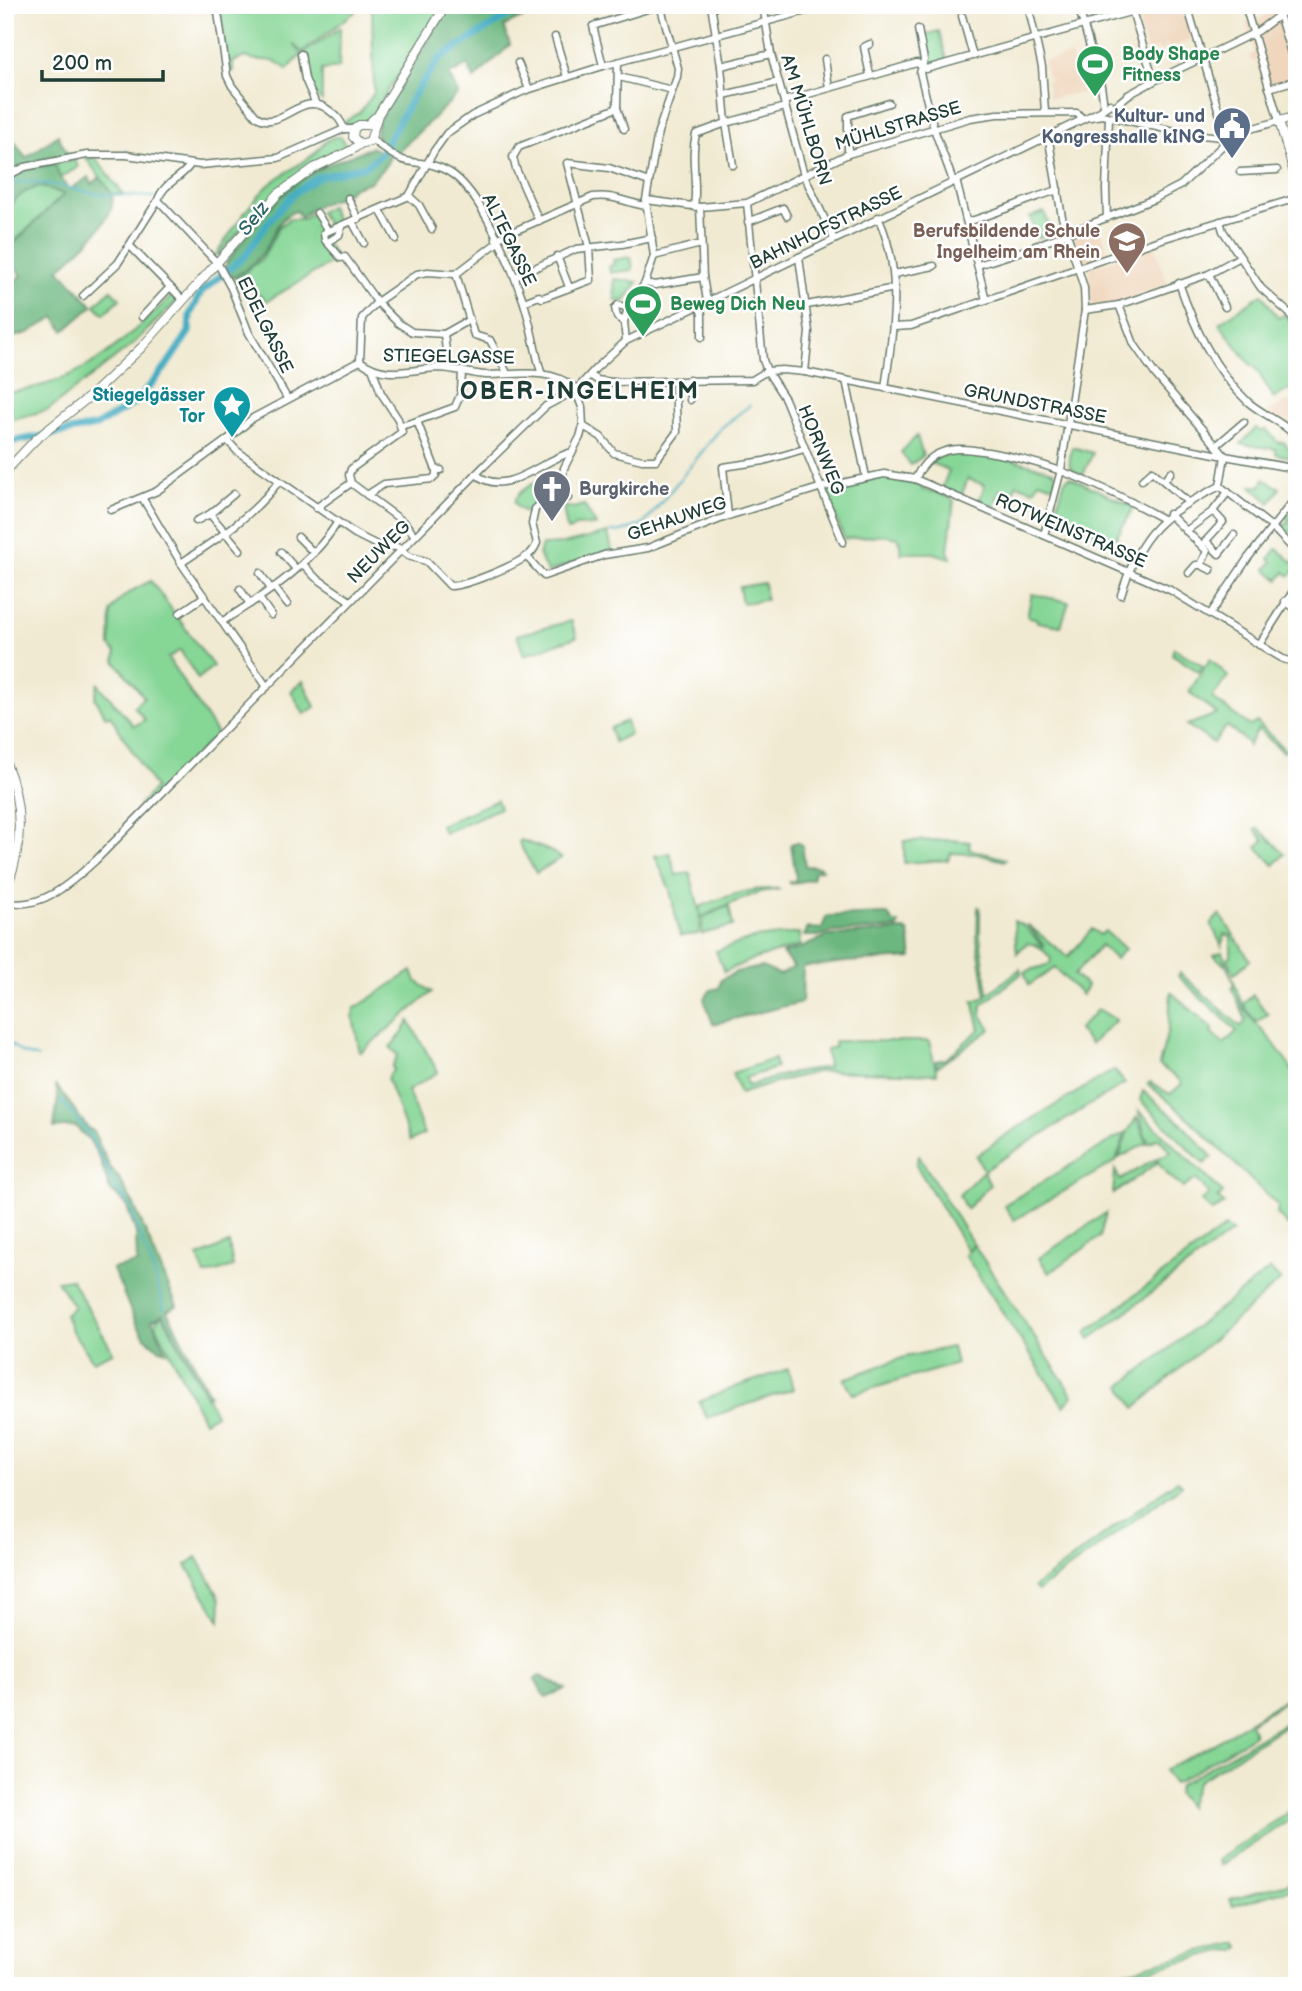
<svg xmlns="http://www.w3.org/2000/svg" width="1302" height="1991" viewBox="0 0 1302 1991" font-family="'Balsamiq Sans',sans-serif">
	<rect width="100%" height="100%" fill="#fff"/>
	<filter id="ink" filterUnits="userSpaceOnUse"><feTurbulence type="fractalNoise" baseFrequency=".0143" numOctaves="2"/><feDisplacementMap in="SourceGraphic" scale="14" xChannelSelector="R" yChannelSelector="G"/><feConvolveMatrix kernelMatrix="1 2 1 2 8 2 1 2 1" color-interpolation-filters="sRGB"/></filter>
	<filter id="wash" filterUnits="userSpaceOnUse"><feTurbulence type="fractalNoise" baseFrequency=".00686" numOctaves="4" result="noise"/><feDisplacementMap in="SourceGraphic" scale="28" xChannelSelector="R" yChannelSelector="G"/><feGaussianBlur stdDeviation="1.57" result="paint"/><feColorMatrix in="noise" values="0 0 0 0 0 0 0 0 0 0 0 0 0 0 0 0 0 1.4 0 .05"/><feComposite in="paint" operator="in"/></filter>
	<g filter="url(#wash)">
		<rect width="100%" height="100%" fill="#f1ead2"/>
		<!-- built -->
		<g fill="#efd6bc">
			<polygon points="1113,5 1181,5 1191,40 1169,48 1167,44 1164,46 1165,49 1160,51 1157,48 1153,50 1154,53 1148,55 1134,9 1116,14"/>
			<polygon points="1278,6 1288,35 1297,31 1297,83 1266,91 1257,60 1251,61 1249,55 1255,53 1246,23 1254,22"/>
			<polygon points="1071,55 1083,93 1049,98 1047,80 1050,80 1050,77 1047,77 1044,61"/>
			<polygon points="1098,224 1109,254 1082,264 1073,235"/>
			<polygon points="1154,245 1168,285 1111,305 1092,306 1089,268"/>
			<polygon points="1294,399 1297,404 1297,434 1266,412"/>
		</g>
		<!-- green -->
		<g fill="#86d696" stroke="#528a65" stroke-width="2">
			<path d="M 219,5 L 225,8 L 232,5 L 364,5 L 302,52 L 293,44 L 302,54 L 287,70 C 270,54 263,64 245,57 L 233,62 L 233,71 L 228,70 Z"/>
			<polygon points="372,5 444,5 368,121 348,127 345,125 346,121 360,112 374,93"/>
			<path d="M 340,28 L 339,68 L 322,70 L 322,101 C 306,89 305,73 302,54 Z"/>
			<polygon points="939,31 947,60 929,65 921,36"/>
			<path d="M 334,137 L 341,137 L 346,146 L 236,235 L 218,256 L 216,254 C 233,230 247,206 269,185 C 283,173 300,165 314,154 C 323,146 320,143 334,137 Z"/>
			<polygon points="95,157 123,194 112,194 86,158"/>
			<polygon points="75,160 78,167 60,178 55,164"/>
			<polygon points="39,186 64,194 12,244 5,241 5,209 23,193"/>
			<polygon points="330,206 338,225 329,227 319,212"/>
			<polygon points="1044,212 1052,233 1038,238 1030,217"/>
			<polygon points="312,213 321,229 324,228 321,244 327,244 337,259 267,301 248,286 242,290 236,279 262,259 279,227 289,219 303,219"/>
			<polygon points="631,257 633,270 610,273 609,266 614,265 613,260"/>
			<polygon points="614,279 638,282 624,302 615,300"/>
			<polygon points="111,290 120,299 104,314 95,305"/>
			<polygon points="1262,294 1278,318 1286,314 1297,334 1297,385 1274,398 1255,367 1250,364 1219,323"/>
			<path d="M 172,296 L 176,298 L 177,301 L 132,345 L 48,410 L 5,421 L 5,393 C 84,383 117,346 172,296 Z"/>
			<polygon points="1256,428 1262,432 1266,429 1278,443 1284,442 1293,454 1289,457 1276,454 1276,449 1241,444"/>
			<polygon points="917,436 923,456 910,465 901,452"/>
			<path d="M 1072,447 L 1093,453 L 1083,475 C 1065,468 1069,465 1072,447 Z"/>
			<polygon points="957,452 1003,457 1054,471 1056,475 1054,486 1039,481 1034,490 1017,484 1012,494 1000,490 993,510 978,503 985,485 968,479 961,496 942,488 949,470 930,463 937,457"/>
			<polygon points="885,477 922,486 922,490 937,492 954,500 948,551 951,558 933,553 901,553 899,538 881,535 844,539 825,488"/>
			<polygon points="1070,477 1134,507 1114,541 1054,515 1065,480"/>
			<path d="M 547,478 L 552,488 L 534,507 L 531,515 L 518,508 L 514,502 C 519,489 534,483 547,478 Z"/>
			<polygon points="1264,479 1280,488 1270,503 1251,486 1261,486"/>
			<polygon points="584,505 596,525 575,526 571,530 567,530 563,506 573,508"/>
			<polygon points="1288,512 1294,516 1297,514 1297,534 1292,530 1286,536 1277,526 1281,522 1286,525 1289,520 1284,516"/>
			<polygon points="608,533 612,550 547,572 539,555 542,545 563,544"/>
			<polygon points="1277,549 1294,563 1297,561 1297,568 1290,576 1285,572 1279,580 1266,569 1272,562 1269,559"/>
			<path d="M 151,581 L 213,666 L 198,679 L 180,650 L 168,658 L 217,734 L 142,809 L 139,805 L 155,788 L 110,715 L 106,717 L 95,698 L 98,684 L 134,726 L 145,720 L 134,706 L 144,697 L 115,661 L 116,653 L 110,646 L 111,612 C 118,597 136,588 151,581 Z"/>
			<polygon points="764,583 766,600 742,603 739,587"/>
			<polygon points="1032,594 1069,602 1061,626 1037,622 1037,619 1027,616"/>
			<polygon points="571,621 577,637 524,655 517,635"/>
			<polygon points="1174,648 1203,666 1199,672 1172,654"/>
			<polygon points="1210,659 1228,676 1212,698 1250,726 1257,722 1285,750 1283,752 1258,729 1248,746 1247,742 1227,726 1213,743 1187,725 1217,714 1189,692"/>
			<polygon points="303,681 315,707 304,714 291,691"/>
			<polygon points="626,721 630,734 614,742 610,728"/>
			<polygon points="497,800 500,808 444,833 440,825"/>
			<polygon points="1258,828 1285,854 1274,865 1257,847 1264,840 1255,830"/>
			<polygon points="521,840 550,851 561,858 536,873 520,845 519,841"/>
			<polygon points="950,840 970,842 969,849 1006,859 1004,861 977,854 951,853 948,860 904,863 904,841"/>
			<path d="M 670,853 L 676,875 L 690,873 C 693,887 705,923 698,934 L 680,936 L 670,890 L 655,856 Z"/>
			<path d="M 781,889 L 760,892 L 722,907 L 701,918 L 699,907 C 726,896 751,887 781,889 Z"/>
			<polygon points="729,906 733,926 702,934 703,917"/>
			<polygon points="978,907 980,908 980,937 988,994 1020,969 1021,974 982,1005 981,1014 991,1029 937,1067 936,1061 946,1059 980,1029 973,1001 986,997 977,939"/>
			<polygon points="1220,914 1250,960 1234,974 1227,958 1231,955 1231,936 1224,934 1222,946 1211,924"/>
			<path d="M 1014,921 L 1025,926 L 1043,947 L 1044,945 L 1027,924 L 1068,957 L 1092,929 L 1100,935 L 1105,931 L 1125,949 L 1115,959 L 1101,945 L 1074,975 L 1087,986 L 1082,995 L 1055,968 L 1029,985 L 1024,972 L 1050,964 L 1051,959 C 1044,950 1040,945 1027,943 L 1017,953 Z"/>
			<polygon points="799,933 800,946 751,960 724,972 716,951 754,938"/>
			<polygon points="1222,952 1245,1011 1273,1042 1297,1077 1297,1134 1291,1140 1297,1146 1297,1235 1277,1214 1278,1206 1185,1115 1148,1084 1150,1082 1170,1094 1181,1085 1181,1081 1159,1065 1168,1030 1171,992 1213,1029 1211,1033 1224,1044 1237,1031 1178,976 1180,973 1241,1027 1246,1020 1232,988 1235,984 1227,967 1214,955"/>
			<polygon points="412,971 416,981 432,992 360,1053 353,1017 354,1009"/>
			<polygon points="1253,995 1268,1014 1257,1022 1247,1011 1244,1003"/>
			<polygon points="1098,1009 1116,1020 1091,1044 1078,1030"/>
			<polygon points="409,1021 438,1072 408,1091 424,1134 410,1141 387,1078 394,1069 392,1067 398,1055 390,1047 402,1034"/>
			<polygon points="834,1041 929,1041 937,1074 821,1071 784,1080 740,1094 732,1073 774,1059 776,1068 745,1078 748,1086 783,1075 828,1067 826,1049 835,1047"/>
			<polygon points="1114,1070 1125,1083 984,1170 976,1156 1004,1136"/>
			<polygon points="1143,1091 1181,1123 1212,1157 1204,1164 1140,1100"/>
			<polygon points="1139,1111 1223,1193 1218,1198 1224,1204 1212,1211 1201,1201 1209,1194 1196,1179 1183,1188 1166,1173 1156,1159 1171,1152 1159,1138 1149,1143 1144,1133"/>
			<polygon points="1137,1117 1147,1143 1119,1158 1127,1133"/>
			<polygon points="1126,1132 1116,1161 1014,1220 1004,1205"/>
			<polygon points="919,1156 973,1244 967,1250 916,1165"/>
			<polygon points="1154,1160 1157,1163 1113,1194 1115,1170 1120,1180"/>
			<polygon points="983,1171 990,1185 966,1209 959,1195"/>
			<polygon points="1106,1213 1100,1237 1049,1273 1039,1258"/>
			<polygon points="1225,1227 1232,1232 1090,1339 1086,1332"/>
			<polygon points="229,1243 233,1267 205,1275 198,1257"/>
			<polygon points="974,1245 1073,1396 1064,1406 965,1255"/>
			<polygon points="1270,1269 1281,1280 1135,1408 1121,1386"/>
			<polygon points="71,1279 113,1352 93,1361 72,1331 65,1315 74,1307 57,1281"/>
			<polygon points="163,1316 216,1414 204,1421 156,1325 157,1319"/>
			<polygon points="952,1347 956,1364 853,1394 844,1379 905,1357"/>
			<polygon points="788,1369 793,1389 707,1418 699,1402 738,1386"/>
			<polygon points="1178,1480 1182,1485 1038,1591 1034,1587"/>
			<polygon points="197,1557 221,1600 220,1621 186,1565"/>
			<polygon points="1297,1691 1297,1694 1250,1723 1254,1735 1177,1782 1173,1783 1164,1770 1214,1744"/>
			<polygon points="1297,1716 1297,1726 1295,1728 1288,1724 1197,1782 1188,1807 1177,1793 1179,1785"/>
			<polygon points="1297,1806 1297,1815 1221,1865 1218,1860"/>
			<polygon points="1297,1881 1297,1887 1233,1906 1230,1900"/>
			<polygon points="1235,1942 1240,1947 1234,1951 1225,1950 1089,1986 1068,1986"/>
		</g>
		<!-- forest -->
		<g fill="#6cb77f" stroke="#467a5a" stroke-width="2">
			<polygon points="450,5 550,5 504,26 510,45 474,79 468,65 449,75 458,94 396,154 377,140 376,132 378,122"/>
			<polygon points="5,128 26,158 58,135 69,157 5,174"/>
			<path d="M 372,147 L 390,157 L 386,165 L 370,182 L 354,187 L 344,195 L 314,207 L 301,217 L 296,211 C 275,217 273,242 260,257 C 252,266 242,272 233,278 L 226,268 L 226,263 C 252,228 277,191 317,170 C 335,160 354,155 372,147 Z"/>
			<path d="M 55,164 L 60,178 L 70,189 L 89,177 L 92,184 L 100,177 C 103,182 110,189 112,195 C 118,219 75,254 59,269 L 93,306 L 64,331 L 55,317 L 28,333 L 5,339 L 5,285 L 22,276 L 5,255 L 5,241 L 13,244 L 64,194 L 39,186 L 23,193 L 5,209 L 5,180 L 26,169 Z"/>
			<polygon points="797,842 802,845 805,866 820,867 822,870 814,871 812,879 791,884 789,882 795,881 796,878 791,844"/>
			<polygon points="887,914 894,923 899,923 898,928 832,932 818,936 804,936 808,928 822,929 826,917 829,916"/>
			<polygon points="903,930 907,931 909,934 912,958 845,962 803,967 802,1002 713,1024 704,999 711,990 719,988 721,980 736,972 762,967 780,975 794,967 782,954 801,948 827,936"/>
			<path d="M 56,1085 L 88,1128 L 93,1131 L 109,1166 L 119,1178 L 133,1203 L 177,1306 L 167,1311 L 210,1395 L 207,1396 L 163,1314 L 152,1320 L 166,1351 C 135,1344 127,1292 112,1269 L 137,1263 L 136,1233 L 126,1204 L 110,1190 L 100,1159 L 90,1141 L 75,1126 L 54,1128 L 58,1097 Z"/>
			<polygon points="540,1676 566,1689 546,1698 535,1679"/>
		</g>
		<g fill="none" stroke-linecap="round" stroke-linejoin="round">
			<!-- stream -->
			<g stroke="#42acc1" stroke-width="2">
				<polyline points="125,152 129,151"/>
				<polyline points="6,180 12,183 32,182 61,186 96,194 155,197"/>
				<polyline points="610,532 624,531 644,524 721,428 750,405"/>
				<polyline points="5,1040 22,1053 38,1058"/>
				<polyline points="61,1101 89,1134 118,1191 127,1201 153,1269 164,1309"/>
			</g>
			<!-- river -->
			<polyline stroke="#42acc1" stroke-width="7" points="5,443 96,426 135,403 165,368 189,332 190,315 201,292 244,257 265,226 293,194 318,177 366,166 380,155 415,93 440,58 511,14 532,5"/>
		</g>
	</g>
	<g filter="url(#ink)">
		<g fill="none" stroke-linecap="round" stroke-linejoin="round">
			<defs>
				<g id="minor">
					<path d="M 217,5 L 227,76 L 232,86 L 256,116 C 281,134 301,87 330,111 C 337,116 341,120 344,129"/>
					<polyline points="711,5 721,66 726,123 785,107"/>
					<polyline points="763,5 771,54 804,175 834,239"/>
					<polyline points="1028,5 1042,67 1045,112"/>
					<polyline points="1078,5 1101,86 1104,106"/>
					<polyline points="1279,14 1297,73"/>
					<polyline points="962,16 973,56"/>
					<polyline points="918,29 924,60 920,73 934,129 953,181"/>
					<polyline points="555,37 567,77"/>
					<polyline points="870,44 864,47 870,75"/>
					<polyline points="301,54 305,79 315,102"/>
					<polyline points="825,59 829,88"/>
					<polyline points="518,63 529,89"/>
					<polyline points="603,66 593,26 654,7 661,8"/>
					<polyline points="721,66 771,54"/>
					<polyline points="619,77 672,90"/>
					<polyline points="1269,88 1297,80"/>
					<polyline points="724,95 779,82"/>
					<polyline points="784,101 917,63 926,69 1130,12 1133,14 1154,81"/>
					<polyline points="1115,106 1128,95 1154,81 1258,31 1293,5"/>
					<polyline points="617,108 624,129"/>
					<polyline points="1090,117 1102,115 1184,133 1221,137 1279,121 1245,5"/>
					<path d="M 371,139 C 381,146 391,156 403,160 C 419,165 431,161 449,172 C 480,190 511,265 523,300 C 531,323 534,348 541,372"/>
					<polyline points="848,154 848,116 889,103"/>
					<polyline points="1240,172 1277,170"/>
					<polyline points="5,177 25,167 87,155 126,155 200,165 278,158 344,129 354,129"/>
					<polyline points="956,180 986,300"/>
					<polyline points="409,196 419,205 432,229"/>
					<polyline points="348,198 358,219"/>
					<polyline points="158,200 218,264 231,288 249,333 287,398"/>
					<polyline points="646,200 700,207 747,203 848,154 970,118 997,114 1077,113 1082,118"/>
					<polyline points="747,203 763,360 767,371 785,399 843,542"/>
					<path d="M 694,207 C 698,183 690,158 696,134 L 726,123 L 733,165"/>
					<polyline points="700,207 703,277 707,301"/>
					<polyline points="380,210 396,239"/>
					<polyline points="317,213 328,231"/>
					<path d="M 878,217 C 904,273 893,330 885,388"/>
					<polyline points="1107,218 1106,189 1109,118"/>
					<polyline points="352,221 364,243"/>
					<polyline points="539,221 516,169 513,157 519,147 617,108 618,62"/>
					<polyline points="1220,221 1223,231 1261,288 1290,314 1297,327"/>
					<polyline points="748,222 783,208 787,216"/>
					<path d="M 967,222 C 999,213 1027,199 1058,190"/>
					<path d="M 496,239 L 593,197 C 612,194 627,203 646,206"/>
					<polyline points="328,242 339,235 342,226"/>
					<polyline points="130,246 181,298"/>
					<polyline points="557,256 569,287"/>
					<polyline points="654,256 701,244"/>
					<polyline points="799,257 809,332 805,372"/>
					<polyline points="978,265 1025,250 1154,199 1181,185 1223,145 1224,129 1187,5"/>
					<polyline points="456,274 474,335 490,340 507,373"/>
					<polyline points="456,274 498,242"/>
					<polyline points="894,274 934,266"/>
					<polyline points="1209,274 1225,307"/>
					<polyline points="515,277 576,249 622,244 652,238"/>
					<polyline points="645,283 655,285 703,277"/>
					<path d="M 1179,283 C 1194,327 1214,370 1248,402 C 1263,415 1284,422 1297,438"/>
					<path d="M 83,296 L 118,263 L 158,200 C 163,183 181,179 190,165"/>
					<polyline points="524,302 539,296 542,298 591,280 589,247 567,163 609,168 649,182"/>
					<polyline points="699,305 702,314 702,337"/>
					<polyline points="807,305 895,288"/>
					<polyline points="1119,305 1134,344 1155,374 1225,456 1220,486 1272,527 1297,553"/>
					<polyline points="1085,310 1119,305 1209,274 1240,257"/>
					<polyline points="142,317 170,287"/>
					<polyline points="469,320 444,334 412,332 398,323 377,302 345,257 341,258 325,240 324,233 409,196 434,151 447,133 473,115 524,91 603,66 828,5"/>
					<polyline points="624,322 617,317 615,308 618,305 628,308"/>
					<polyline points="894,327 911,326 1162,239 1297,198"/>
					<polyline points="444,334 448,368"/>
					<polyline points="626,341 624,322 628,308 645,283 654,256 646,200 658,132 677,77 678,68 660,5"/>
					<polyline points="360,361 362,318 377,302 417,274 428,272 456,274"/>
					<polyline points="373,370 381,393 398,419 402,432 351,469 349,475 351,483 405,523 415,536"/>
					<polyline points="590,375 597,380 612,382 675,381 752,380 767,371 782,370 805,372 1225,456 1297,469"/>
					<polyline points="689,380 690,400"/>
					<polyline points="846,380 866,477"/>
					<polyline points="417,421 455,407 461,393 462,371"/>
					<polyline points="401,426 417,421 436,470"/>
					<polyline points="583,426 601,437 614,453 642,460 656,460 677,432 675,381"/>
					<path d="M 227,440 L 237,451 L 355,534 L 379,546 L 397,547 L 408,556 L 426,561 L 450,586 C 466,586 514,566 527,556 C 532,553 535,548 537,543 L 532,524 L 535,509 L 558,487 L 562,480 L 564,468 L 580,437 L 583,426 L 582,407 L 574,387 C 548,367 517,375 486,375 C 470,374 454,368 438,368 C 408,369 387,380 360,361"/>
					<polyline points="1217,445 1244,422"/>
					<path d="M 476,474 C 506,500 543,458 573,452"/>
					<path d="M 915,479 C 920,468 929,457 940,453 C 955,446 973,450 988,452 C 1051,462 1107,488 1163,519"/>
					<polyline points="1142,480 1152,471 1188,502"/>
					<polyline points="1164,481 1171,472"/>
					<polyline points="558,487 568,498"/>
					<polyline points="367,495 384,484 433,479 436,475 436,470 441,470"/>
					<polyline points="143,499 181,563 267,687"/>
					<polyline points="316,508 351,483"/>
					<polyline points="111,510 157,491 227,440 253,418 360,361"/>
					<polyline points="1213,511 1228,492"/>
					<polyline points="210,514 240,550"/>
					<polyline points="1169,514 1207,551 1201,565 1211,570"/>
					<polyline points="728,516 723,467 764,461 804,449"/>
					<polyline points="196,521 210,514 234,494"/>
					<polyline points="1186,531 1213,511 1223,522 1202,545"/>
					<polyline points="1044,535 1061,470 1085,310 1084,288 1062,217 1048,135"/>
					<polyline points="298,537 314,553"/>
					<polyline points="1206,541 1219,554 1234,535"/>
					<polyline points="281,552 296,569"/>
					<polyline points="527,557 544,576 604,555 648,548 728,516 819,488 884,474 915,479 1170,590 1283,659 1297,663"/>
					<path d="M 181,563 C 216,540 254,515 279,481"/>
					<polyline points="303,564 315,577 350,601"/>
					<polyline points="260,573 271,589"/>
					<polyline points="1189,573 1196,565 1201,565"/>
					<polyline points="274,587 287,604"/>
					<polyline points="240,589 250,604"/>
					<path d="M 1121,595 C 1141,531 1162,515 1220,486"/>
					<polyline points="259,598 271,615"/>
					<polyline points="1285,601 1297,610"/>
					<polyline points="180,613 205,596"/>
					<polyline points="1211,613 1248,558 1297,496"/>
					<path d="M 223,621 C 265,595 310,566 337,523"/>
					<polyline points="1259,645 1297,585"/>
					<path d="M 5,902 C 40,911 71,883 95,861 L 484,466 L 546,406 L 576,390 L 596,368 L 626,341 L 1100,111 L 1110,104"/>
				</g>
				<g id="major">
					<polyline points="1297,116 1279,121 1297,183"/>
					<polyline points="360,144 353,137 354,129 359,125 367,125 374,118"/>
					<polyline points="5,472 35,440 89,397 142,347 278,194 314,168 352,150 360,144 370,141 378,115 446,5"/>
					<path d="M 5,761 C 23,802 24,849 5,890"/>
				</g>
			</defs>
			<!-- minor casing -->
			<use href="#minor" stroke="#687a6b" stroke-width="9"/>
			<!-- major casing -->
			<use href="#major" stroke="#687a6b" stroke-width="10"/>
			<!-- minor -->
			<use href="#minor" stroke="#fff" stroke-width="6"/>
			<!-- major -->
			<use href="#major" stroke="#fff" stroke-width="8"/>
		</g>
	</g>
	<!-- icons -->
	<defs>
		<symbol id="stadium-pin" viewBox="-11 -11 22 30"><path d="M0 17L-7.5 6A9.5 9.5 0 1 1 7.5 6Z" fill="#2e9e5b" stroke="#fff"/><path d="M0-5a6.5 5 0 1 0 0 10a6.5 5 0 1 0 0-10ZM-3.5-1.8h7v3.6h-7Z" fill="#fff"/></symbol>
		<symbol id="civic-pin" viewBox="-11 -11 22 30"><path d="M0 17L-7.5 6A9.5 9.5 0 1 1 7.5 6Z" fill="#5c6f8a" stroke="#fff"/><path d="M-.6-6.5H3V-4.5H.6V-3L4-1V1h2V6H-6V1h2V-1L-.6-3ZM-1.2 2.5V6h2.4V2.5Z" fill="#fff"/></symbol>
		<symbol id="school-pin" viewBox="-11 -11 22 30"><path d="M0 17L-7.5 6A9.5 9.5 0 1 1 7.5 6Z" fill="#8d6e63" stroke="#fff"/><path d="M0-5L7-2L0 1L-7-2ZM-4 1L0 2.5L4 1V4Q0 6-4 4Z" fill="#fff"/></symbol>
		<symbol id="sight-pin" viewBox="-11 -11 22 30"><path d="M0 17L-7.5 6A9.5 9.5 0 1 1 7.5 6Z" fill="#0f9aa8" stroke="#fff"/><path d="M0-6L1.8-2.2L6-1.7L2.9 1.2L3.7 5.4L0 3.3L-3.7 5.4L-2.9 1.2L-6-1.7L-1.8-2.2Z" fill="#fff"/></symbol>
		<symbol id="church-pin" viewBox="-11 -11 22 30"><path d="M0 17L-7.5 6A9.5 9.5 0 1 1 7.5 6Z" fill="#6b7280" stroke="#fff"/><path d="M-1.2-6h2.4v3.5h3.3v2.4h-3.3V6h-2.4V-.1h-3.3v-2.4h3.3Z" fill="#fff"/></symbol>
	</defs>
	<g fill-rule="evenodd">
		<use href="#stadium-pin" x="1073" y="42" width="44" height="60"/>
		<use href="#civic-pin" x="1210" y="104" width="44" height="60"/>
		<use href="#school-pin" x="1105" y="219" width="44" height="60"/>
		<use href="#stadium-pin" x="621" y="282" width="44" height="60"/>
		<use href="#sight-pin" x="210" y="383" width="44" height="60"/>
		<use href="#church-pin" x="530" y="467" width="44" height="60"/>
	</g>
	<g text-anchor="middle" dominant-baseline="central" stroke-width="5" stroke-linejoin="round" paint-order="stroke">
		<!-- leisure labels -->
		<g font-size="18" font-weight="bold" fill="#27864d" stroke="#fff" text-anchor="start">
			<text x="1122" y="54">Body Shape<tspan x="1122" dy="21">Fitness</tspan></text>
			<text x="670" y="304">Beweg Dich Neu</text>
		</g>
		<!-- service labels -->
		<g font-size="18" font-weight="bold" fill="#4e5e75" stroke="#fff" text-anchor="end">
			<text x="1205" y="116">Kultur- und<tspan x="1205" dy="21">Kongresshalle kING</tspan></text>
		</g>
		<!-- street labels -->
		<g font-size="18" fill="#1f3d34" stroke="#fff">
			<text transform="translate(806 120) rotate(73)">AM MÜHLBORN</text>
			<text transform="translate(898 126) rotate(-17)">MÜHLSTRASSE</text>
			<text transform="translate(826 228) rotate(-26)">BAHNHOFSTRASSE</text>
			<text transform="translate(509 240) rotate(64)">ALTEGASSE</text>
			<text transform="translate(265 325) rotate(64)">EDELGASSE</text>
			<text transform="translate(449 357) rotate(1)">STIEGELGASSE</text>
			<text transform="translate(1035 404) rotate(11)">GRUNDSTRASSE</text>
			<text transform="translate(821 450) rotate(68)">HORNWEG</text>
			<text transform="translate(677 519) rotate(-19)">GEHAUWEG</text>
			<text transform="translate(1071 531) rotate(23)">ROTWEINSTRASSE</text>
			<text transform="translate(379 552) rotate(-45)">NEUWEG</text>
		</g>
		<!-- education labels -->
		<g font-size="18" font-weight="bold" fill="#785e54" stroke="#fff" text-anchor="end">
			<text x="1100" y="231">Berufsbildende Schule<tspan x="1100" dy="21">Ingelheim am Rhein</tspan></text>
		</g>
		<!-- culture labels -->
		<g font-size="18" font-weight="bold" fill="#0d838f" stroke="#fff" text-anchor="end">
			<text x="205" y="395">Stiegelgässer<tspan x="205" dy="21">Tor</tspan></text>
		</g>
		<!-- worship labels -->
		<g font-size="18" font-weight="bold" fill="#5b616d" stroke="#fff" text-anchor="start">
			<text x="579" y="489">Burgkirche</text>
		</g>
		<!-- water labels -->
		<g font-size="19" font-style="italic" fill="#2b6465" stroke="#fff">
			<text transform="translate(254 219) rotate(-52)">Selz</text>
		</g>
		<!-- district labels -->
		<g font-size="24" font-weight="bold" letter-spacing="2" fill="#1f3d34" stroke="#fff">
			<text x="580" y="391">OBER-INGELHEIM</text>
		</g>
	</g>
	<!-- margin -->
	<rect width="1302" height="1991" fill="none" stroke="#fff" stroke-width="28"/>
	<!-- scale -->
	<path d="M42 70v10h121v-10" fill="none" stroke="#1f3d34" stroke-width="3.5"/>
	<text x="52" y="70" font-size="21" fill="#1f3d34" stroke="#ffffff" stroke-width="5" paint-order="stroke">200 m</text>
</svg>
